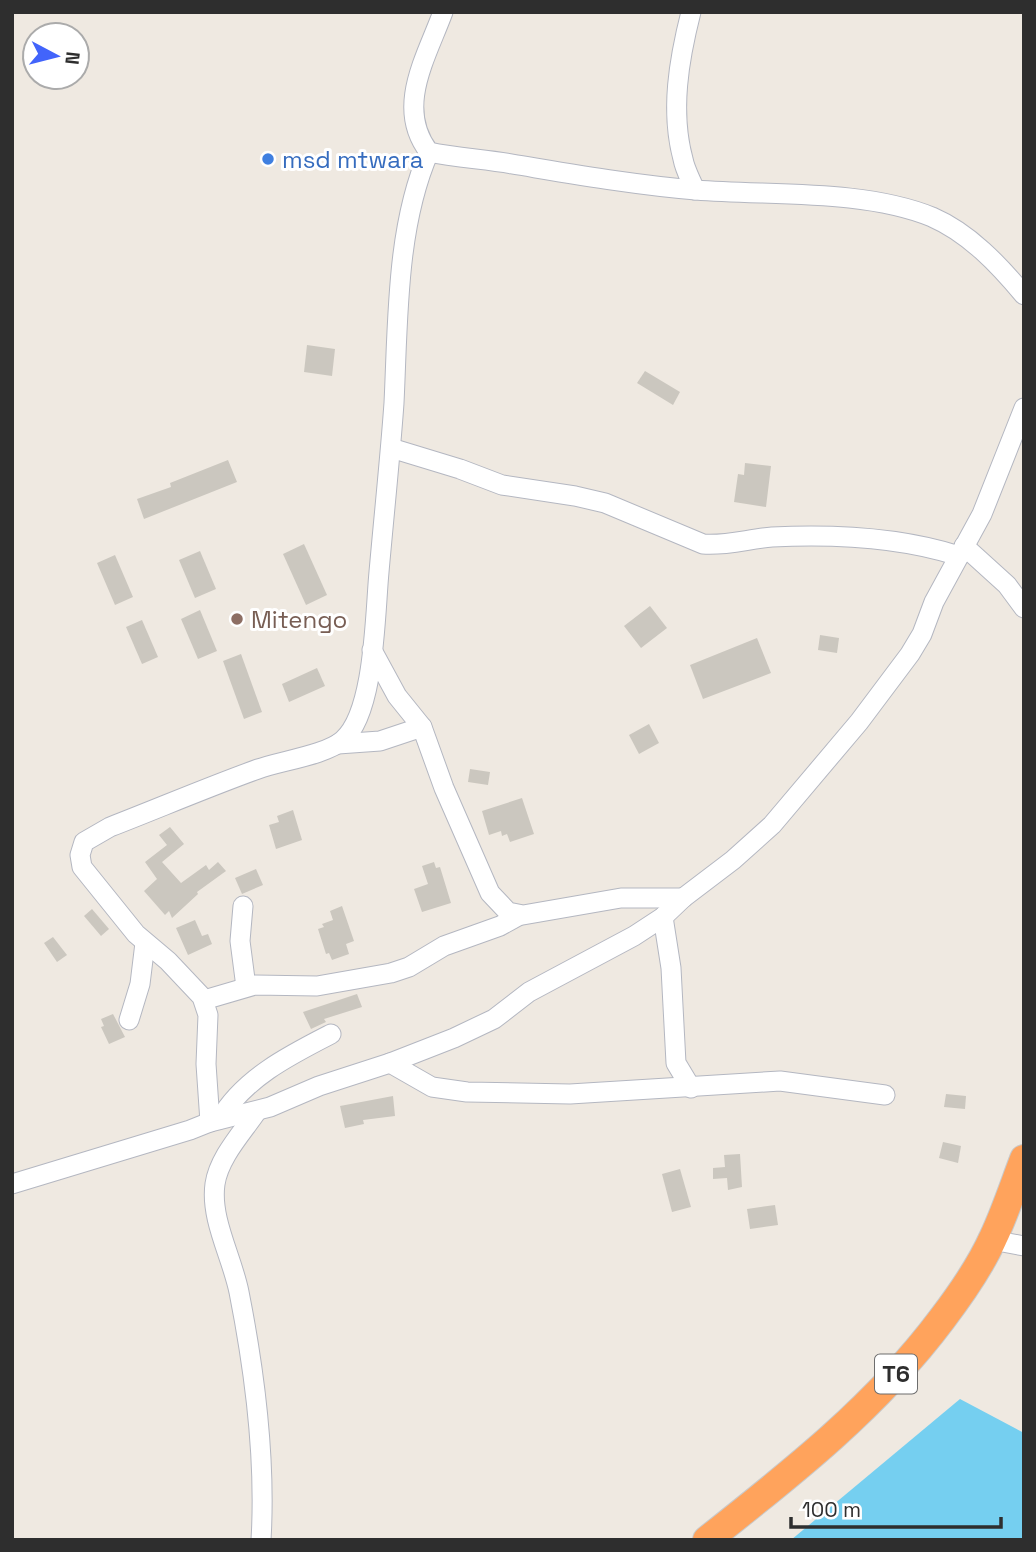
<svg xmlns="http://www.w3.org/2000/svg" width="1036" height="1552" viewBox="0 0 1036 1552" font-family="'Space Grotesk',sans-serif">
	<rect width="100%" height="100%" fill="#efe9e1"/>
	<!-- water -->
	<polygon fill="#75cff0" points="960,1399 1024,1433 1024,1540 791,1540"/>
	<!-- building -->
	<g fill="#cbc7bf">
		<polygon points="307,345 335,349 332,376 304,372"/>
		<polygon points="645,371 680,392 673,405 637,383"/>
		<polygon points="228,460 237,482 144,519 137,499 171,487 170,483"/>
		<polygon points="745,463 771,466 766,507 734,502 738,474 744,475"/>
		<polygon points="304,544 327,595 306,605 283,554"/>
		<polygon points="200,551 216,589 195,598 179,560"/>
		<polygon points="115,555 133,597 115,605 97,563"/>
		<polygon points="650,606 667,628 641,648 624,626"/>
		<polygon points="200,610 217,651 198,659 181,619"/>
		<polygon points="142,620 158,657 142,664 126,627"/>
		<polygon points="820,635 839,638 837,653 818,650"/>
		<polygon points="757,638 771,673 703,699 690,665"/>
		<polygon points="241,654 262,712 244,719 223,661"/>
		<polygon points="317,668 325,686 289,702 282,684"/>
		<polygon points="649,724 659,743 639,754 629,735"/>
		<polygon points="470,769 490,772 488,785 468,782"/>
		<polygon points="522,798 534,834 510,842 507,834 502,836 501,831 489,835 482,811"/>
		<polygon points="293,810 302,840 276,849 269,825 279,822 277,816"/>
		<polygon points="170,827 184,844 162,862 181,883 206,865 209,870 218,862 226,871 197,892 198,894 172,918 169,911 165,915 144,891 157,879 145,862 167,845 159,835"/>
		<polygon points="434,862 436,868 440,867 451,903 422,912 414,889 428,884 422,866"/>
		<polygon points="256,869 263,885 242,894 235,878"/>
		<polygon points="342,906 354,941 346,944 349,954 332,960 329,953 326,954 318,929 324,927 322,924 333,920 330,911"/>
		<polygon points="92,909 109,929 101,936 84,916"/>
		<polygon points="195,920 202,936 208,934 212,944 188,955 176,928"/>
		<polygon points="53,937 67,955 57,962 44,943"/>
		<polygon points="357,994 362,1007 324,1019 326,1022 311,1029 303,1012"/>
		<polygon points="113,1014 125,1037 109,1044 101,1027 104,1026 101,1019"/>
		<polygon points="946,1094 966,1096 965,1109 944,1107"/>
		<polygon points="393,1096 395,1116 363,1120 364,1124 345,1128 340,1106"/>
		<polygon points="943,1142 961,1146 958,1163 939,1158"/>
		<polygon points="740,1154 742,1187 728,1190 727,1178 713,1179 713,1168 725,1167 724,1155"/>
		<polygon points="680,1169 691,1207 672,1212 662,1174"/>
		<polygon points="775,1205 778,1225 750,1229 747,1209"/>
	</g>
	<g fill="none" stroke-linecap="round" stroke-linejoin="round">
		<defs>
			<g id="minor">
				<path d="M 443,12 C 426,58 395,108 429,152 C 457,158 484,159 512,164 C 573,174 635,185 696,190 C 770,196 863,189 932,217 C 969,233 999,265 1024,295"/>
				<path d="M 691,12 C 679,59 670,111 683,159 C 685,170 691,180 695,190"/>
				<path d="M 391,448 L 460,469 L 502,485 L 575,496 L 605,503 L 703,544 C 726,546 748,539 772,537 C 834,534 900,537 959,556"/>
				<polyline points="964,546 1007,585 1024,608"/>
				<polyline points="372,650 397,696 422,727 444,788 490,893 508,912 523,915 621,898 683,898"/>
				<polyline points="338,744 380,741 422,727"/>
				<polyline points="243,906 240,941 246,987"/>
				<polyline points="663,917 671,968 676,1063 691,1088"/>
				<polyline points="204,1000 255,985 317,986 391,973 409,967 444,946 500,926 520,915"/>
				<polyline points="129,1020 140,984 145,943"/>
				<polyline points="390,1063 432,1087 467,1092 570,1094 780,1081 885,1095"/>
				<path d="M 257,1111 C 243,1132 219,1157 215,1184 C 210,1219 232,1257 239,1292 C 255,1373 266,1457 261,1540"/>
				<path d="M 220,1119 C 244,1078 290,1055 331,1034"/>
				<path d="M 210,1122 L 206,1064 L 208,1015 L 202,997 L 168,961 L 136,934 L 82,867 L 80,855 L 84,842 L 110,827 C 159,808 208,787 258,769 C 280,761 326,755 343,740 C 375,712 375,613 379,572 C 384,515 390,459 394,403 C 398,322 396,227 429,152"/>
				<polyline points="12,1184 190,1130 210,1122 270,1107 319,1086 390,1063 454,1038 494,1019 529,992 634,936 663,917 683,898 733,860 772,825 859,722 910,654 922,634 934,602 982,514 1024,408"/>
				<polyline points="992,1240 1024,1246"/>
			</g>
			<path id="highway" d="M 707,1540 C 792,1473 877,1406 942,1319 C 961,1294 980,1267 993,1238 C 1005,1213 1014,1185 1024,1159"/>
		</defs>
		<!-- minor casing -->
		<use href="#minor" stroke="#b4b7c1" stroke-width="21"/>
		<!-- highway casing -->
		<use href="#highway" stroke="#c9c9c9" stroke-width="30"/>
		<!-- minor -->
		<use href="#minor" stroke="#fff" stroke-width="19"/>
		<!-- highway -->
		<use href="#highway" stroke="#ffa35c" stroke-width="28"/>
	</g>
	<!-- markers -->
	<circle fill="#3f7fe0" stroke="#fff" stroke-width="2.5" cx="268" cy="159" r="7"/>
	<circle fill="#8d6e63" stroke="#fff" stroke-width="2.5" cx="237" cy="619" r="7"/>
	<g text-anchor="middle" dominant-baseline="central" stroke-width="6" stroke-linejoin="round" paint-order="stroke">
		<!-- shield labels -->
		<rect fill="#fff" stroke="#6d6d6d" stroke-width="2" x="875" y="1354.5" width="42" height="39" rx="5"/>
		<g font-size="23" font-weight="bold" fill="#2e2e2e">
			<text x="896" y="1374">T6</text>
		</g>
		<!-- shop labels -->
		<g font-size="24" fill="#366cbe" stroke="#fff" text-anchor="start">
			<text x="282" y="159">msd mtwara</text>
		</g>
		<!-- education labels -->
		<g font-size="24" fill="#785e54" stroke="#fff" text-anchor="start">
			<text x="251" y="619">Mitengo</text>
		</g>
	</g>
	<!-- border -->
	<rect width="1036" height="1552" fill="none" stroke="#2e2e2e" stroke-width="28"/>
	<!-- north arrow -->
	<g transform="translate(56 56) rotate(97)"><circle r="33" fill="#ffffff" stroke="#ababab" stroke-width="2"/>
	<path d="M0-5L12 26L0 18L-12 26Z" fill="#4264fb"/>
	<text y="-10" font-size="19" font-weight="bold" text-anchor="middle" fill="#2e2e2e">N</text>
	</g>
	<!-- scale -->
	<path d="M791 1517v10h210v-10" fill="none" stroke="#2e2e2e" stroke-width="3.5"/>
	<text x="802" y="1517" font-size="21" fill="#2e2e2e" stroke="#ffffff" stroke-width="5" paint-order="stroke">100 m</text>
</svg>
